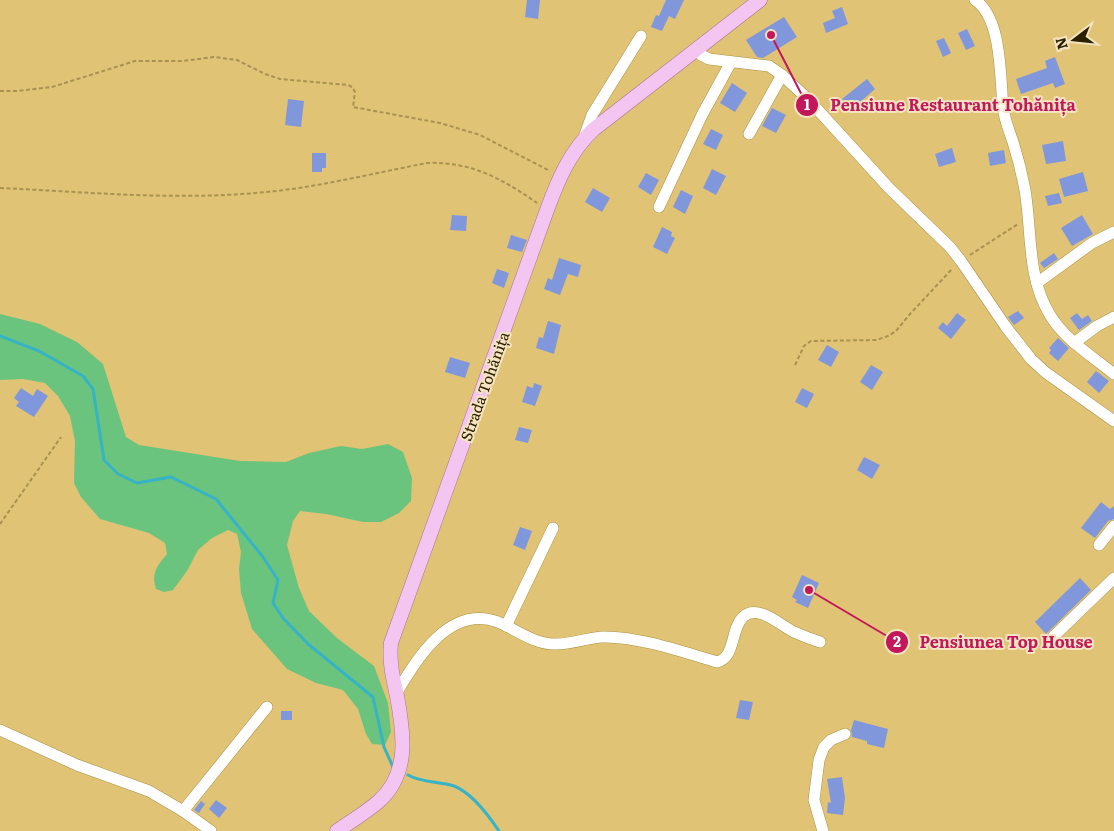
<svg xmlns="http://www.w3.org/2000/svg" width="1114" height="831" viewBox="0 0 1114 831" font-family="Literata,serif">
	<rect width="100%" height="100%" fill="#e0c375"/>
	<!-- green -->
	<path fill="#6bc47e" d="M 0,314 L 40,324 L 77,342 L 103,364 L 126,437 L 139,445 L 240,461 L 286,462 L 309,453 L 341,446 L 362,449 L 388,444 L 403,452 L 412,478 L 411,501 L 399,513 L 381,522 L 363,522 L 326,514 L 300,511 L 293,521 L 287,545 L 299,588 L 309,611 L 337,638 L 374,666 L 388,703 L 391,732 L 385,745 L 372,744 L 366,734 L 358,709 L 343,690 L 316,683 L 287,669 L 252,629 L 241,593 L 239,569 L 241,552 L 237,534 L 228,530 L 212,538 L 198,550 L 187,571 L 173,590 L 164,592 L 156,589 C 151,573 157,566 167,554 L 165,543 L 149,533 L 100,519 L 81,497 L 74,483 L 75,441 L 70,416 L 58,396 L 45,383 L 23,379 L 0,380 Z"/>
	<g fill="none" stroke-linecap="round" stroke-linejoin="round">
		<!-- stream -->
		<g stroke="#36b3c6" stroke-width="3">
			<polyline points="0,336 39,351 83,376 93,389 104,460 118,474 137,483 171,477 216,499 263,557 278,580 273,603 283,618 308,644 373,697 384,747 393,767"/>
			<path d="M 408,775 C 422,783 439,781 454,786 C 472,793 489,816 499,831"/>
		</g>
	</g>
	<!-- building -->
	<g fill="#8197db">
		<polygon points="527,0 540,0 538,19 525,17"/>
		<polygon points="666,0 684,0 675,19 669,16 662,31 651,27 656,15 659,16"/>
		<polygon points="842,7 848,24 826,33 823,23 835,18 832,11"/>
		<polygon points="784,17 797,37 763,58 757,57 746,40"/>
		<polygon points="967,29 975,46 966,50 958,33"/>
		<polygon points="944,38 951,53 943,57 936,41"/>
		<polygon points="1055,57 1065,84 1055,88 1053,83 1021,94 1016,79 1047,68 1045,61"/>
		<polygon points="867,79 875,89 851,110 842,99"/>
		<polygon points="732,83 747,93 735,112 720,103"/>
		<polygon points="288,99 304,101 301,127 285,125"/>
		<polygon points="772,108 786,115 776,133 762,126"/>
		<polygon points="711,129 723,135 716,150 703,144"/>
		<polygon points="1063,141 1066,161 1046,164 1042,145"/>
		<polygon points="952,148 956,162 939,167 935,154"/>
		<polygon points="1004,150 1006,163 990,166 988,153"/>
		<polygon points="312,153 326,153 326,168 322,168 322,172 312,172"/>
		<polygon points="712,169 726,176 716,195 703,188"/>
		<polygon points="1083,172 1088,191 1064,197 1059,179"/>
		<polygon points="646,173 659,180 651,195 638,187"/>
		<polygon points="593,188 610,198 602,212 585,202"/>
		<polygon points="681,190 693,196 685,214 673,207"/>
		<polygon points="1059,193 1062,203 1048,206 1045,196"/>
		<polygon points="452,215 467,216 466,231 450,230"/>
		<polygon points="1082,215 1093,234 1072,246 1061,228"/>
		<polygon points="662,227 672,232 671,236 675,238 667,254 653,247"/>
		<polygon points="511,235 527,240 522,252 507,248"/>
		<polygon points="1054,253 1058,259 1044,268 1040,263"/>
		<polygon points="559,258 581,265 578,277 568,274 560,295 544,289 548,278 552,280"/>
		<polygon points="497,269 509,273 504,288 492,283"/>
		<polygon points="1018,311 1024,318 1014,325 1008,317"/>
		<polygon points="957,313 966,320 951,339 938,328 943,322 947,326"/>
		<polygon points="1077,313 1082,319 1088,315 1092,321 1079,330 1070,318"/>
		<polygon points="548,321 561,325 554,354 536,348 539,337 543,338"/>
		<polygon points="1058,338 1069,348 1058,361 1049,353 1051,350 1049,348"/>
		<polygon points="827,345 839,352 831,367 818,360"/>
		<polygon points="450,357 470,363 465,378 445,372"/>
		<polygon points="871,365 883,372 872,390 860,382"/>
		<polygon points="1096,371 1109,381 1099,393 1087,382"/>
		<polygon points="534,383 542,386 535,406 522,402 527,386 533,388"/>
		<polygon points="21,388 33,396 37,389 48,396 34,417 16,406 19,402 14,398"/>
		<polygon points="802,388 814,394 807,408 795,402"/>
		<polygon points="519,427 532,430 528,443 515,440"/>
		<polygon points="864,457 880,465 872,479 857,470"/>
		<polygon points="1101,502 1110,509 1114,506 1114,519 1108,521 1095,538 1081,528"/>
		<polygon points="520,527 532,531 525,550 513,545"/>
		<polygon points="802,575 819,583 808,608 795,602 797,600 792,597"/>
		<polygon points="1080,578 1091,590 1046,634 1035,622"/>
		<polygon points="740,700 753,702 749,720 736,718"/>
		<rect x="281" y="711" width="11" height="9"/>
		<polygon points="854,720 888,729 884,748 867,744 867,741 852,737 851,730"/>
		<polygon points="842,777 845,798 843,815 827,813 828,802 831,803 827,779"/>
		<polygon points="216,800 227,808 219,818 209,809"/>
		<polygon points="201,801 205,804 199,813 194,810"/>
	</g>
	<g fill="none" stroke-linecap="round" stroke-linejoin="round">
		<defs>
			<g id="minor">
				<path d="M 975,0 C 1002,18 1000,77 1003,106 C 1004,119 1009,130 1013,142 C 1018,158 1022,174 1025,190 C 1032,232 1027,278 1050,315 C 1065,340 1092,356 1114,374"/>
				<polyline points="697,49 701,55 709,59 769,66 782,75 808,99 889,188 950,247 961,261 1006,327 1031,359 1045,372 1114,421"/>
				<polyline points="749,134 782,75"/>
				<polyline points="583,140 592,115 641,36"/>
				<polyline points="659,207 702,115 731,62"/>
				<polyline points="1037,283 1092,243 1114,232"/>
				<polyline points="1074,343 1097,326 1114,317"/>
				<polyline points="1099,545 1114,526"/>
				<polyline points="506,626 553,528"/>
				<polyline points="1053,637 1114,578"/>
				<path d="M 396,694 C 416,660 449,604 498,622 C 515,629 534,644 554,644 C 570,645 586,638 602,637 C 637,636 683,652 717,662 C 736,657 730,630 743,617 C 758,603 781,626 794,632 C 803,636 811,639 820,642"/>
				<polyline points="0,730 77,765 149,791 183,811 211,831"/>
				<polyline points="183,811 267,707"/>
				<polyline points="823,831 814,800 819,760 824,747 831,740 845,734"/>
			</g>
			<path id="major" d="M 337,831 C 350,822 365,813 378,802 C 410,774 404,734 397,696 C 393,678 389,662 391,643 L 547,210 C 558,180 570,151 594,129 L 760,0"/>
		</defs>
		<!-- minor casing -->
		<use href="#minor" stroke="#ac9042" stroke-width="12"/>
		<!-- major casing -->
		<use href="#major" stroke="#aa7397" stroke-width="15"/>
		<!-- path -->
		<g stroke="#a89151" stroke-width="2" stroke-dasharray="4 2.5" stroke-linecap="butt">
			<polyline points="0,91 18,91 52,87 135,61 183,61 214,57 237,60 265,74 280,79 348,85 352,87 355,92 353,107 440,123 480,135 550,171"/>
			<path d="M 0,188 C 88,192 178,201 266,192 C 320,187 374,173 427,163 C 470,161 503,179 537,203"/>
			<polyline points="970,255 1018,224"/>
			<polyline points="795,365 804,346 811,341 876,340 888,336 896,331 910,314 952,269"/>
			<polyline points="0,524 61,437"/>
		</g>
		<!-- minor -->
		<use href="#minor" stroke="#fff" stroke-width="11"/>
		<!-- major -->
		<use href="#major" stroke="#f5c5f1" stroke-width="14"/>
	</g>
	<g text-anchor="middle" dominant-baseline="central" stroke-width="4" stroke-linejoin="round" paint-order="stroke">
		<!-- street labels -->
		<g font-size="15" fill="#2b2000" stroke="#f4e5c0">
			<text transform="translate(484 386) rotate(-70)">Strada Tohănița</text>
		</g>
	</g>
	<!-- callouts -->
	<path fill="none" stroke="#c2185b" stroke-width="2" d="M771 35L807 105M809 590L897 642"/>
	<g fill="#c2185b" stroke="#f4e5c0" stroke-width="2">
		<circle cx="771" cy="35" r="5"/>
		<circle cx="809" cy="590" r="5"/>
		<circle cx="807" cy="105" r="12"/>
		<circle cx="897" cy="642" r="12"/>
	</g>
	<g font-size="15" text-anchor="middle" font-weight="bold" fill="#fff">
		<text x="807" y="110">1</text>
		<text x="897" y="647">2</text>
	</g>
	<g font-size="16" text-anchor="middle" font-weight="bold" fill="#c2185b" stroke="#f4e5c0" stroke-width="4" stroke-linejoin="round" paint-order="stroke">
		<text x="953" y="111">Pensiune Restaurant Tohănița</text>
		<text x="1006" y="648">Pensiunea Top House</text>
	</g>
	<!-- north arrow -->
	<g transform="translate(1074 40) rotate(254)" stroke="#f4e5c0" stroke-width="4" paint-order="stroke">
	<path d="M0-4L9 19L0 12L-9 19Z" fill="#2b2000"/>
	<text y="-8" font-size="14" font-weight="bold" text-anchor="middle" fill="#2b2000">N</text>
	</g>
</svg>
